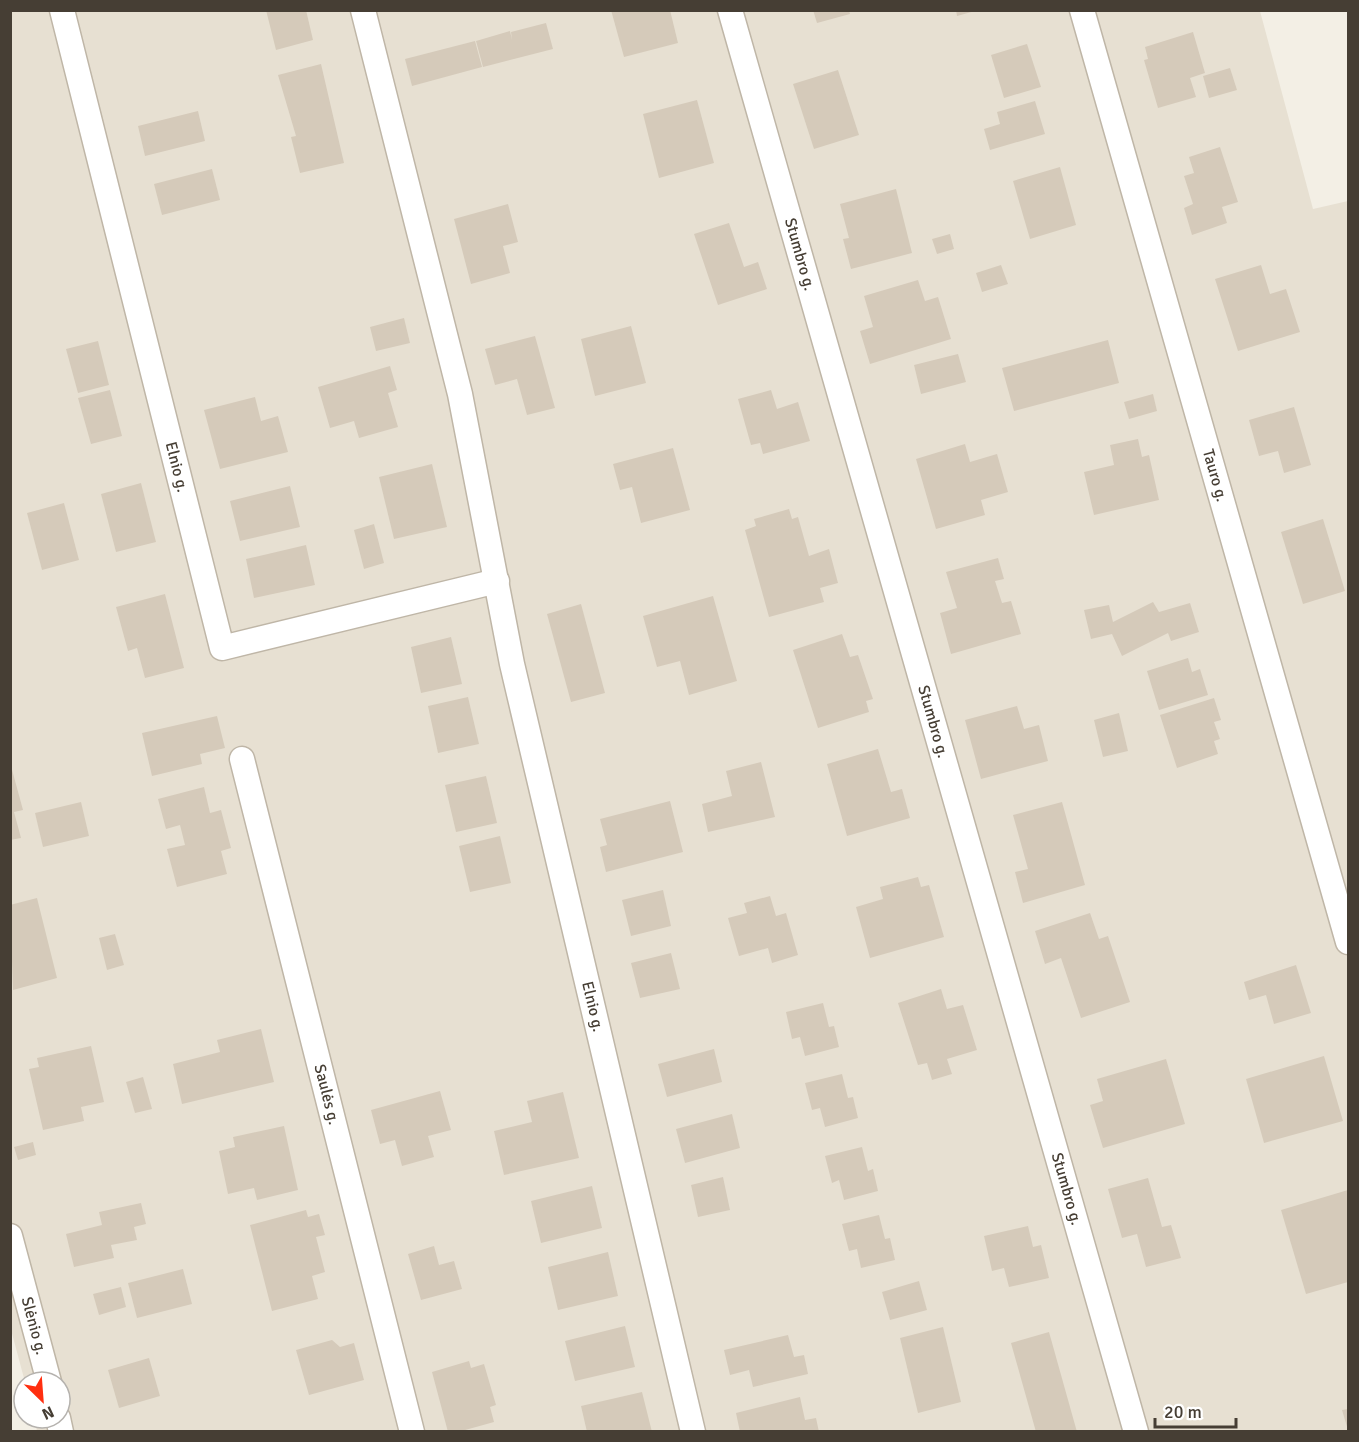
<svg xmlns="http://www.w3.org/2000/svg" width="1359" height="1442" viewBox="0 0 1359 1442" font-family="Signika,sans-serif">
	<rect width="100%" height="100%" fill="#f3efe5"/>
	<!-- residential -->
	<polygon fill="#e7e0d2" points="10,11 1260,11 1313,209 1348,201 1348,1431 37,1431 34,1418 60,1418 60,1382 25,1382 10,1326"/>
	<!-- building -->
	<g fill="#d5caba">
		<polygon points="266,10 306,10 313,40 276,50"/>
		<polygon points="611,10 670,10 678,43 624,57"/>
		<polygon points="813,10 849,10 850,14 817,23"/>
		<polygon points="956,10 975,10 975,11 957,16"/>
		<polygon points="546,23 553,49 483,67 476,41 510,31 512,40 511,32"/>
		<polygon points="1193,32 1205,73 1190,78 1196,97 1158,108 1144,60 1148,59 1145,47"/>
		<polygon points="475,41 482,67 412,86 405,59"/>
		<polygon points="1027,44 1041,87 1004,98 991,55"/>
		<polygon points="321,64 344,163 300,173 291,137 296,136 278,75"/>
		<polygon points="1230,68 1237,90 1209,98 1203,76"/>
		<polygon points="838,70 859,135 814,149 793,84"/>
		<polygon points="697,100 714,163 659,178 643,114"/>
		<polygon points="1035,101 1045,134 990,150 984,129 1000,124 997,112"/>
		<polygon points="198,111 205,141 145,156 138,126"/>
		<polygon points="1220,147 1238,202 1222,207 1227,223 1192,235 1184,208 1193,204 1184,176 1194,173 1189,157"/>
		<polygon points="1060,167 1076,225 1030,239 1013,181"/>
		<polygon points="212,169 220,200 162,215 154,184"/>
		<polygon points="896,189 912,253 851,269 843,239 849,238 840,204"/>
		<polygon points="508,204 518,242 503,246 510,273 471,284 454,219"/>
		<polygon points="729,223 744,267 758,262 767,289 718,305 694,234"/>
		<polygon points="950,234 954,249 937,254 932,239"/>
		<polygon points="1001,265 1008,284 982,292 976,273"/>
		<polygon points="1261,265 1270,294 1286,289 1300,332 1238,351 1215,279"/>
		<polygon points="918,280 925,301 938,297 951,339 870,364 860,331 873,327 864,296"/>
		<polygon points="404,318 410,343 376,351 370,327"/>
		<polygon points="631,326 646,383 595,396 581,339"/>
		<polygon points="535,336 555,408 527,415 517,379 495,385 485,349"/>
		<polygon points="1108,340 1119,383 1014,411 1002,368"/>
		<polygon points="98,341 109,385 78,393 66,349"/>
		<polygon points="958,354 966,382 921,394 914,365"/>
		<polygon points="390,366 397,390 388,393 398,427 359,438 354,421 330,428 318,387"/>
		<polygon points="110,390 122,436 91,444 78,398"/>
		<polygon points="771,390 777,409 798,402 810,441 763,454 760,443 751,445 738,399"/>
		<polygon points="1153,394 1157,411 1129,419 1124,402"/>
		<polygon points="255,397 261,421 278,416 288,452 220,469 204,410"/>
		<polygon points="1294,407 1311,465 1284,473 1278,451 1259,456 1249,420"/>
		<polygon points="1138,439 1142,457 1149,455 1159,500 1094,515 1084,472 1114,465 1110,445"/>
		<polygon points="965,444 970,462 997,454 1008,492 981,500 985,515 936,529 916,459"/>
		<polygon points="673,448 690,510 641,523 632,487 620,490 613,464"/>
		<polygon points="432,464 447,527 394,539 379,477"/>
		<polygon points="141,483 156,542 116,552 101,494"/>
		<polygon points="290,486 300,527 240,541 230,501"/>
		<polygon points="64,503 79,560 42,570 27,513"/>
		<polygon points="789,509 792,519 798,517 809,556 829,549 838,583 820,588 824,602 769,617 745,530 756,526 754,519"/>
		<polygon points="1323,519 1345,591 1303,604 1281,532"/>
		<polygon points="374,524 384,563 364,569 354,530"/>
		<polygon points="306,545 315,585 254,598 246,559"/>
		<polygon points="998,558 1004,579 995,581 1002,603 1011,601 1021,634 951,654 940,613 957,608 946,572"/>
		<polygon points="165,594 184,668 145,678 137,648 128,651 116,607"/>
		<polygon points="713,596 737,681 689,695 680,661 657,667 643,616"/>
		<polygon points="1153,602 1159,612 1190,603 1199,632 1171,641 1168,633 1122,656 1112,634 1091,639 1084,610 1109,605 1113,622"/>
		<polygon points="581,604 605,693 571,702 547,614"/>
		<polygon points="842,634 850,657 858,655 873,699 866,701 869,712 818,728 793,650"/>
		<polygon points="451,637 462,684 421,693 411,647"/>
		<polygon points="1188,658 1192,672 1200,669 1208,695 1159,710 1147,671"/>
		<polygon points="468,697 479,744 438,753 428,706"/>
		<polygon points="1214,698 1221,720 1214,722 1220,739 1214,741 1218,754 1177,768 1160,715"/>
		<polygon points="1017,706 1024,729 1039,725 1048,761 981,779 965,720"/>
		<polygon points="1119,713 1128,751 1103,757 1094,720"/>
		<polygon points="217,716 225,748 200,754 202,764 152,776 142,733"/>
		<polygon points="878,749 891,792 902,789 910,818 847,836 827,764"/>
		<polygon points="761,762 775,817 708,832 702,804 732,796 726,771"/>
		<polygon points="11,766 23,810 14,812 21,838 10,840"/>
		<polygon points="486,776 497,823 456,832 445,785"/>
		<polygon points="204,787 210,813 221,810 231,848 221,851 227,874 177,887 167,849 185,845 180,825 166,829 158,799"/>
		<polygon points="670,801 683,852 606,872 600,847 607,845 600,819"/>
		<polygon points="81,802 89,836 43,847 35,813"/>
		<polygon points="1062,802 1085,885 1023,903 1015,872 1028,869 1013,815"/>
		<polygon points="500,836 511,883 470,892 459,846"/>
		<polygon points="918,877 921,887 929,885 944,937 870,958 856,907 883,899 880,887"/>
		<polygon points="663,890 671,926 631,936 622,900"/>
		<polygon points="770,896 776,916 786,913 798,955 772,963 768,948 739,956 728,918 747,913 744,903"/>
		<polygon points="37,898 57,978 13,990 10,905"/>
		<polygon points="1090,913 1099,939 1108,936 1130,1002 1081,1018 1061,958 1045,964 1035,931"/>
		<polygon points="115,934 124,965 107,970 99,938"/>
		<polygon points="671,953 680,989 640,998 631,963"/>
		<polygon points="1296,965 1311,1013 1274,1024 1266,995 1249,1000 1244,982"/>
		<polygon points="941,989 947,1009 963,1005 977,1050 947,1059 952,1074 932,1080 927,1063 918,1065 898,1003"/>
		<polygon points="823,1003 829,1027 834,1026 839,1047 805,1056 800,1037 792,1039 786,1012"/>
		<polygon points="261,1029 274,1082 182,1104 173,1064 220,1052 217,1040"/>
		<polygon points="91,1046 104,1102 81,1107 84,1121 43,1130 29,1069 39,1067 37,1058"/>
		<polygon points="714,1049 722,1082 667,1097 658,1064"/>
		<polygon points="1324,1056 1343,1121 1264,1143 1246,1079"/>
		<polygon points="1166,1059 1185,1124 1103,1148 1090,1105 1103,1101 1097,1079"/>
		<polygon points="842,1074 848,1098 853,1097 858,1118 825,1127 820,1108 812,1110 805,1083"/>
		<polygon points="143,1077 152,1109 135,1113 126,1082"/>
		<polygon points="440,1091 451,1130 428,1136 434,1157 402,1166 395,1140 380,1144 371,1110"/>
		<polygon points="563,1092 579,1158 504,1175 494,1131 532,1122 527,1101"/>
		<polygon points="732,1114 740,1148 685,1163 676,1129"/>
		<polygon points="284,1126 298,1190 257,1200 254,1188 228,1194 219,1151 235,1147 233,1137"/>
		<polygon points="33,1142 36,1155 18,1160 14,1147"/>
		<polygon points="862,1147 868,1171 873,1169 878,1191 844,1200 839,1180 832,1183 825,1156"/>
		<polygon points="723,1177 730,1210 698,1217 691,1185"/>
		<polygon points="1148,1178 1162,1227 1171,1225 1181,1258 1146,1267 1137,1234 1122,1238 1108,1189"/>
		<polygon points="592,1186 602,1228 541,1243 531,1201"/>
		<polygon points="1348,1190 1348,1282 1306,1294 1281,1210"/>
		<polygon points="141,1203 146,1224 134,1227 137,1240 111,1245 114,1258 74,1267 66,1234 102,1225 99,1212"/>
		<polygon points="306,1210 308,1217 319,1214 325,1235 316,1237 325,1272 312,1276 318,1299 272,1311 250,1225"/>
		<polygon points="879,1215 885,1239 890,1238 895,1260 861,1268 857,1249 849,1251 842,1224"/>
		<polygon points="1028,1226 1033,1247 1041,1245 1049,1278 1009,1287 1004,1268 992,1271 984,1236"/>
		<polygon points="434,1246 439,1265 454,1261 462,1289 421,1300 408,1254"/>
		<polygon points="608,1252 618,1296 558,1310 548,1267"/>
		<polygon points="183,1269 192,1304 137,1318 128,1283"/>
		<polygon points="919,1281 927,1310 890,1320 882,1292"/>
		<polygon points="121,1287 126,1307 99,1315 93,1294"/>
		<polygon points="625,1326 635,1367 575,1381 565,1341"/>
		<polygon points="943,1327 961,1402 918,1413 900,1338"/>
		<polygon points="1049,1332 1077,1432 1036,1432 1011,1343"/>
		<polygon points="788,1335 794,1357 804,1355 808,1374 753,1387 749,1370 730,1375 724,1350"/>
		<polygon points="332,1340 340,1347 354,1343 364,1380 309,1395 296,1350"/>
		<polygon points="149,1358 160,1396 119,1408 108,1370"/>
		<polygon points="469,1361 471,1368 484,1364 496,1405 490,1407 494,1422 458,1432 448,1432 432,1372"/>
		<polygon points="642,1392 652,1432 587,1432 581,1406"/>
		<polygon points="800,1397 805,1420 816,1418 819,1432 740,1432 736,1413"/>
		<polygon points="1348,1409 1348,1430 1342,1410"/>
	</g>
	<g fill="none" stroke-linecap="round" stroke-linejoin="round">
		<defs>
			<g id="minor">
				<path id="s1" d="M 62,10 L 222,648 L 497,581"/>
				<path id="s2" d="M 363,10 L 460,394 L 512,664 L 693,1432"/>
				<path id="s3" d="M 730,10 L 1136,1432"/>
				<path id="s4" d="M 1082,10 L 1348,942"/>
				<path id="s5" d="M 242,759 L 412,1432"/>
				<path id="s6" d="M 10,1236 L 49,1382"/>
				<polyline points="58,1418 61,1432"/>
			</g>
		</defs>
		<!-- minor casing -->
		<use href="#minor" stroke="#bfb6a7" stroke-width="27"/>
		<!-- minor -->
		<use href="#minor" stroke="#fff" stroke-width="24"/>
	</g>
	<g text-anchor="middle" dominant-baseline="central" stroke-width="5" stroke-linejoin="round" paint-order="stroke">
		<!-- street labels -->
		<g font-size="16" fill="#463e34" stroke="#fff">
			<text stroke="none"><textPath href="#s3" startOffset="254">Stumbro g.</textPath></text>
			<text stroke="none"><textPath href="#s1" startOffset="471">Elnio g.</textPath></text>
			<text stroke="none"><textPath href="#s4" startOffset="484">Tauro g.</textPath></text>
			<text stroke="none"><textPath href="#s3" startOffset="740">Stumbro g.</textPath></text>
			<text stroke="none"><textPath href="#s2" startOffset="1023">Elnio g.</textPath></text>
			<text stroke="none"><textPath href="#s5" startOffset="346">Saulės g.</textPath></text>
			<text stroke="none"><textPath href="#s3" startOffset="1226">Stumbro g.</textPath></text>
			<text stroke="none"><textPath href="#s6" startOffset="93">Slėnio g.</textPath></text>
		</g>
	</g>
	<!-- border -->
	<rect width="1359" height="1442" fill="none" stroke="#463e34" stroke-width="24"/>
	<!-- north arrow -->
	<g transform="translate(42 1400) rotate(155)"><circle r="28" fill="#ffffff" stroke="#b5b2ae" stroke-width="1.5"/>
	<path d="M0-4.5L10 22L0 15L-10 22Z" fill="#ff2f10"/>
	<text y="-9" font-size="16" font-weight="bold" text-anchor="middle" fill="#463e34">N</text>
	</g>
	<!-- scale -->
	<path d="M1155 1418v9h81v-9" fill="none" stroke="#463e34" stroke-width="3"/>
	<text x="1164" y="1418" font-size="18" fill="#463e34" stroke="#ffffff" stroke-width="4.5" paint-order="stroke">20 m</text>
</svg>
